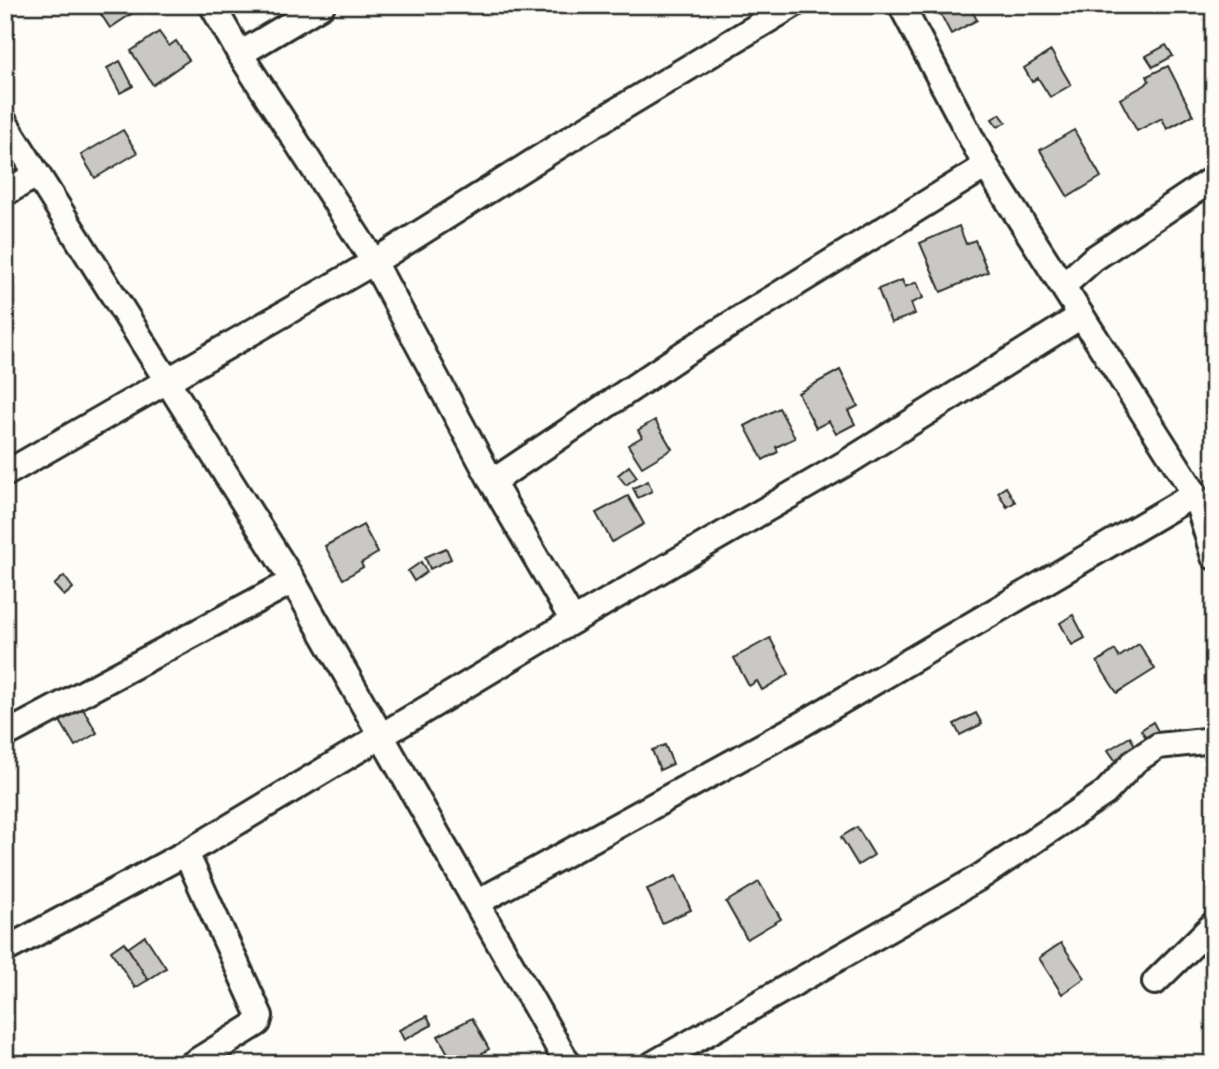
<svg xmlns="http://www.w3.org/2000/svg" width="1219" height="1069" viewBox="0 0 1219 1069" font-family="Itim,sans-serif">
	<rect width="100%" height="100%" fill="#fdfcf7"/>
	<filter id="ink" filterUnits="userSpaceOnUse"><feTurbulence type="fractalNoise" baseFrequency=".0143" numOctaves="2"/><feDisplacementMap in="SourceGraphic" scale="14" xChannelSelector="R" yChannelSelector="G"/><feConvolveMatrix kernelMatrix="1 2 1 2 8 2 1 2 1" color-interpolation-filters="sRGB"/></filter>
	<g filter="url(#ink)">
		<!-- building -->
		<g fill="#c9c8c4" stroke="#2b2b2b" stroke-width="2">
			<polygon points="95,5 139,5 140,8 110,28"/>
			<polygon points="936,5 969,5 977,20 951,34"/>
			<polygon points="159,32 169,46 176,41 189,60 153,85 131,51"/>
			<polygon points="1166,45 1173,56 1153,67 1146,56"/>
			<polygon points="1051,51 1071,85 1050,97 1038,78 1032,82 1024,68"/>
			<polygon points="120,61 133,86 120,93 107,68"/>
			<polygon points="1168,66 1193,115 1167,129 1162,118 1137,131 1120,99 1145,85 1149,81 1147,76"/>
			<polygon points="1000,114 1006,122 998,127 992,119"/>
			<polygon points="123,130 137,153 95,178 81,155"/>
			<polygon points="1074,130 1101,177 1068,197 1040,150"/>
			<polygon points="959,226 966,244 975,240 988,272 941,292 920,243"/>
			<polygon points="902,280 905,287 917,282 923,298 911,303 915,314 891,323 878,289"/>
			<polygon points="840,370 858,406 848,411 855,424 836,434 829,421 816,428 798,393"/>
			<polygon points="779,408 795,438 776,447 778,452 763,460 745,426"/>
			<polygon points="655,420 672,449 642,467 628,445 642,437 638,430"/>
			<polygon points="629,466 637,477 626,485 618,475"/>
			<polygon points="648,481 652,491 638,498 633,488"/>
			<polygon points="1006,487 1015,502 1007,507 998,492"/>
			<polygon points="628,496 644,524 612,542 596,513"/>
			<polygon points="363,525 378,553 361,563 363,567 343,579 325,546"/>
			<polygon points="446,548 451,559 430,569 425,557"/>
			<polygon points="421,562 427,572 414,581 408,571"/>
			<polygon points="64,576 73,588 64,596 54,585"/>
			<polygon points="1073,615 1085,638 1072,645 1060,623"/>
			<polygon points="770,638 789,674 762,690 757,681 749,686 734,658"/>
			<polygon points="1139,644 1155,669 1117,693 1097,662 1115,650 1119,657"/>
			<polygon points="79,702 97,733 75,746 57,716"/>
			<polygon points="976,713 982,724 960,735 954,724"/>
			<polygon points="1153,722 1160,735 1149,742 1141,730"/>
			<polygon points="1130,737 1138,750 1117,763 1108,750"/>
			<polygon points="665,745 673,764 660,770 652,750"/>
			<polygon points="857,827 874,855 858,865 841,837"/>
			<polygon points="676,876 691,910 662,923 647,889"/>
			<polygon points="759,882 781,919 747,939 726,902"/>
			<polygon points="145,936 166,968 148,980 128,948"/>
			<polygon points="124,942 148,980 135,988 111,951"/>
			<polygon points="1061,943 1085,978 1062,994 1039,958"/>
			<polygon points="427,1016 432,1025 404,1040 399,1030"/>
			<polygon points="472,1018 489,1049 482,1053 486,1059 477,1064 468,1064 467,1061 454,1064 438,1036"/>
		</g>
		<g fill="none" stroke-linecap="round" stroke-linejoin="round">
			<defs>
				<g id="minor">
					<polyline points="212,5 240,54 374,262 492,482 573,621"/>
					<polyline points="901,5 986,166 1195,494 1214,557"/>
					<polyline points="240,54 322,5"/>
					<polyline points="5,123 293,581 568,1064"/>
					<polyline points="5,193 36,175"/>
					<polyline points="1064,285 1093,259 1214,178"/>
					<polyline points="5,474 374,262 573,137 793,5"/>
					<polyline points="492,482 686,352 986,166"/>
					<polyline points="5,735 293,581"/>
					<polyline points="186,853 260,1016 258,1023 192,1064"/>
					<polyline points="478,902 804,723 1195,494"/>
					<polyline points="5,950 186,853 573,621 846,463 1081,316"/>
					<polyline points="1155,982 1214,924"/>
					<polyline points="653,1064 980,877 1105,793 1135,761 1158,746 1214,740"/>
				</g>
			</defs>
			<!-- minor casing -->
			<use href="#minor" stroke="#2b2b2b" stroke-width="30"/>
			<!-- minor -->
			<use href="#minor" stroke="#fdfcf7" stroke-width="24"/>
		</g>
	</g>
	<!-- margin -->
	<rect width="1219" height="1069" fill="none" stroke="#fdfcf7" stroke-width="28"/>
	<rect x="14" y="14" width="1191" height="1041" fill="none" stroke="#2b2b2b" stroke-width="2.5" filter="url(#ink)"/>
</svg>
